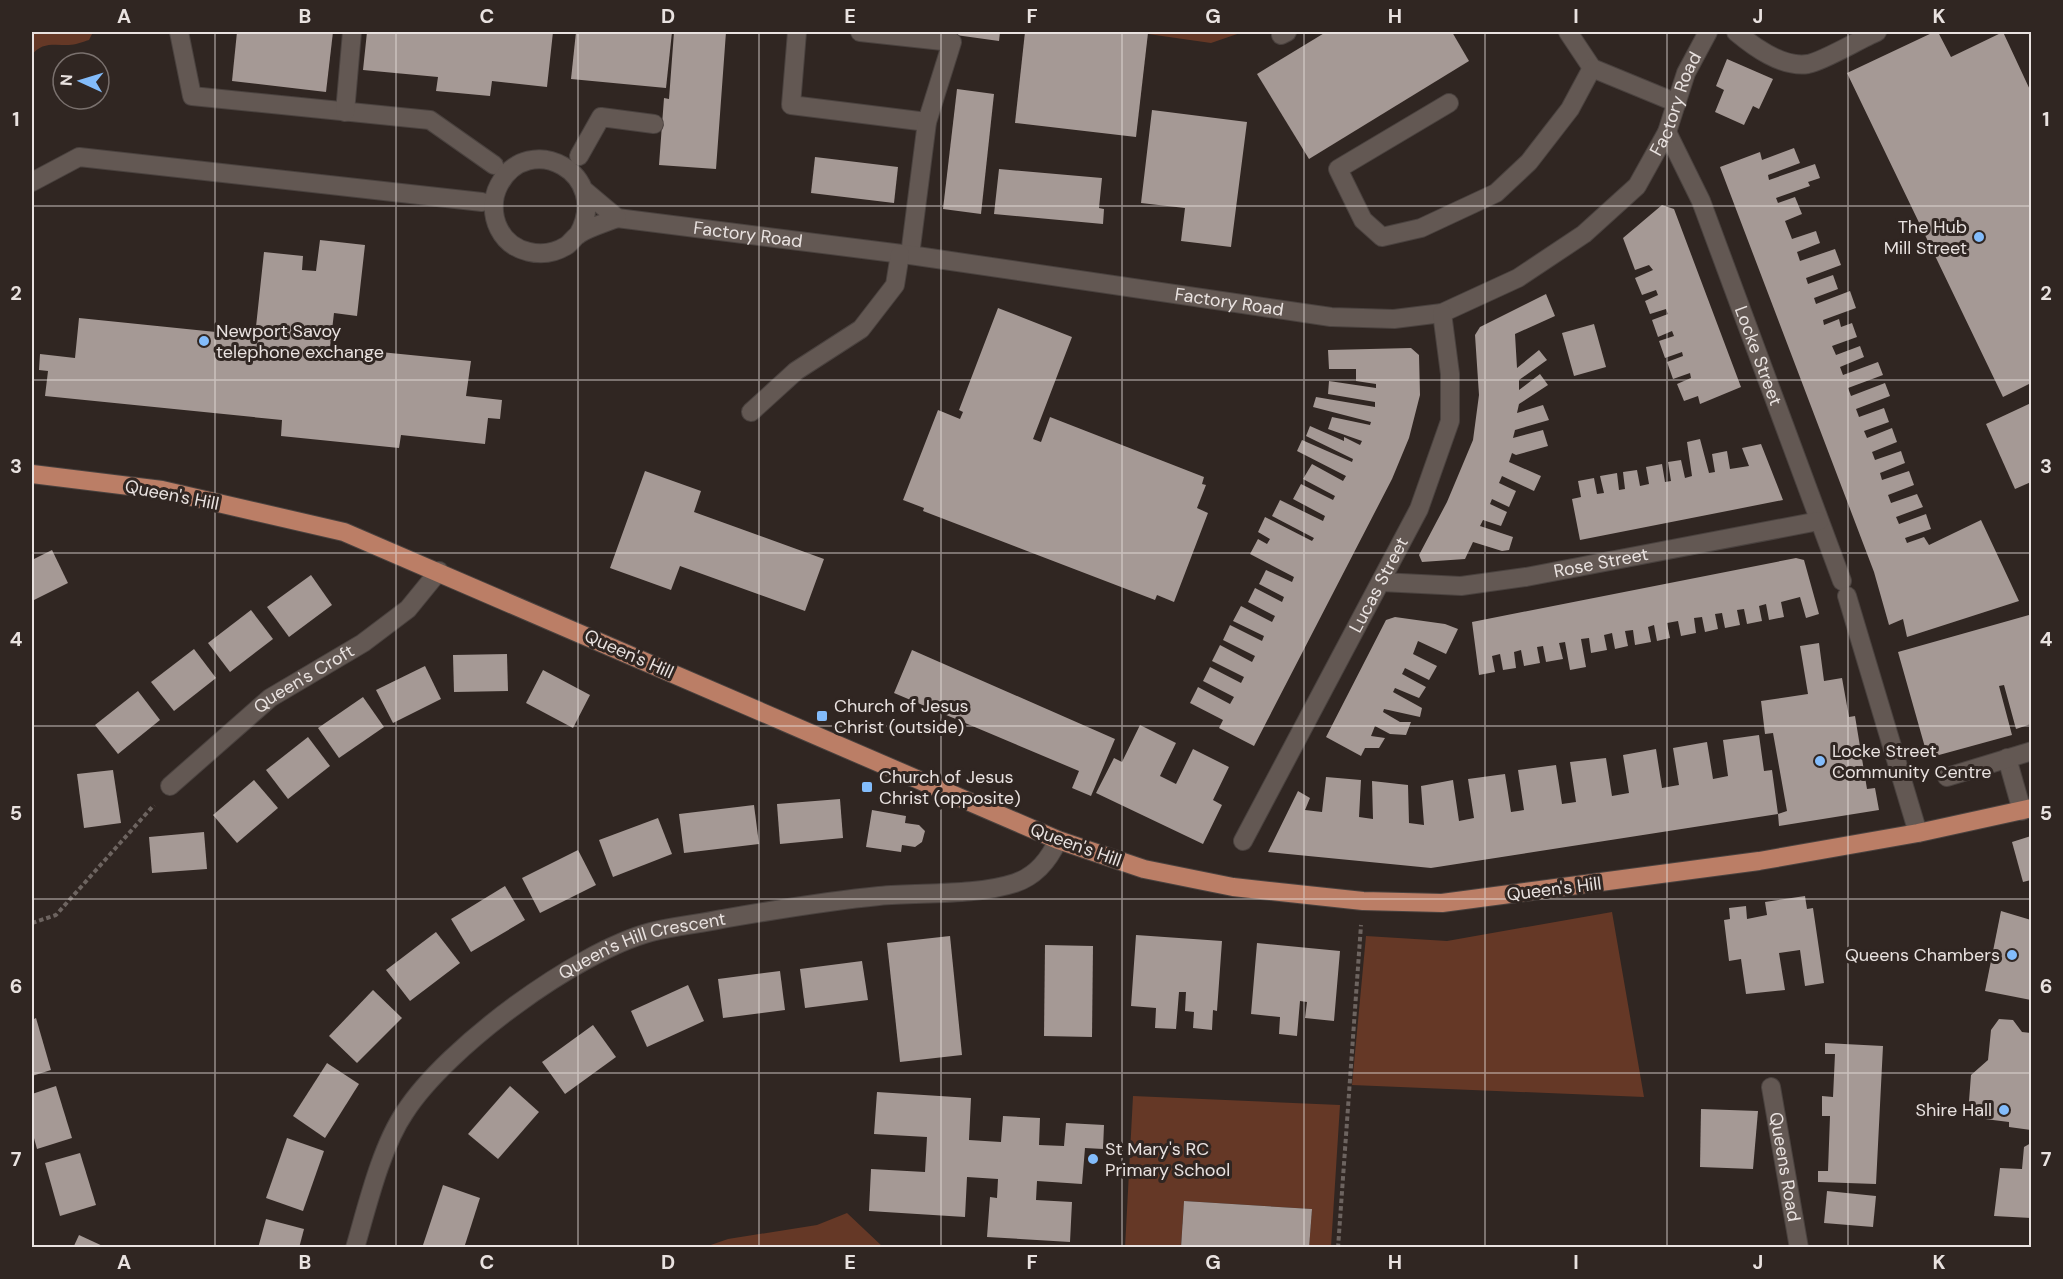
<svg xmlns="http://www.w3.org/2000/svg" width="2063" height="1279" viewBox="0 0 2063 1279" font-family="'DM Sans',sans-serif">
	<rect width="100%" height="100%" fill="#302622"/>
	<!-- green -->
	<g fill="#653826">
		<path d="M 32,32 L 93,32 L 89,40 C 82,42 75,45 69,45 C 54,45 41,42 32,55 Z"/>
		<polygon points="1134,32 1243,32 1211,43"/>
		<polygon points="1612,912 1644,1097 1352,1085 1366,936 1447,941"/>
		<polygon points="1133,1096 1340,1105 1331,1247 1309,1247 1312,1209 1184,1201 1181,1247 1125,1248"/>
		<polygon points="847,1213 883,1247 705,1247 728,1239 817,1225"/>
	</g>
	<!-- building -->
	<g fill="#a59995">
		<polygon points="237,32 333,32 326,92 232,81"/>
		<polygon points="367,32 553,32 547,87 492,81 490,96 436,91 438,77 363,70"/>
		<polygon points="576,32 672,32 666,88 571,79"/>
		<polygon points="674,32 726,32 716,169 659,165 664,98 669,99"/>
		<polygon points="934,32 1000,32 999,41"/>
		<polygon points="1025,32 1148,33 1136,137 1015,123"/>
		<polygon points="1326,32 1452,32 1469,61 1309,159 1257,74"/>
		<polygon points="1934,32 1938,32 1951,57 2003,32 2031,92 2031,383 2003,397 1847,73"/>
		<polygon points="1727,59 1773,79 1759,109 1753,106 1744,125 1715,112 1724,90 1716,86"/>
		<polygon points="957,89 994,94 981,214 943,209"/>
		<polygon points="1152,110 1247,122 1231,247 1181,241 1185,208 1141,203"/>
		<polygon points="1794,148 1800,163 1768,175 1769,180 1815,164 1820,178 1808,182 1810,186 1776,198 1778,203 1795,197 1802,214 1785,221 1792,239 1816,231 1820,243 1797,252 1800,261 1835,249 1841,265 1806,278 1808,284 1833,275 1838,289 1814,298 1816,304 1850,291 1856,308 1823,320 1824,325 1839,319 1841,327 1852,323 1857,337 1832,346 1836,355 1860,346 1864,357 1840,367 1843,375 1878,362 1883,375 1848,388 1851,396 1885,383 1890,396 1856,409 1859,417 1884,408 1889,422 1864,431 1867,438 1892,428 1897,442 1872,452 1875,460 1901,451 1905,463 1880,473 1882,480 1909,471 1914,485 1888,495 1891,503 1917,494 1923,507 1896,517 1899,524 1926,514 1931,529 1905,538 1907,543 1924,537 1929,545 1981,520 2019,601 1907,637 1903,619 1889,625 1874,572 1720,167 1760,152 1762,160"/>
		<polygon points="815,157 898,167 894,203 811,193"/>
		<polygon points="999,169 1102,178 1099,208 1104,209 1103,224 994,214"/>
		<polygon points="1662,205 1674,209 1741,387 1700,404 1698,396 1684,401 1677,384 1691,378 1690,373 1673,379 1667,362 1683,356 1682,352 1665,358 1659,341 1674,336 1672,331 1658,337 1652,320 1668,314 1666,309 1650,314 1645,301 1658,295 1656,290 1642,295 1635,278 1653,270 1649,265 1635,270 1623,238"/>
		<polygon points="320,240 365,245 357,316 334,313 330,347 471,361 466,396 502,400 500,419 488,418 485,444 401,435 399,448 281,436 282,420 45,396 48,371 39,370 40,354 75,358 79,318 255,336 264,252 303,256 302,270 316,271"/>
		<polygon points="1546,294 1555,316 1515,334 1517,368 1539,350 1547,360 1519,380 1519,390 1540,374 1548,385 1519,404 1517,413 1543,405 1549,420 1515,430 1513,438 1543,430 1548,446 1516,455 1512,453 1509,462 1541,476 1534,491 1502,476 1499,483 1516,491 1509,507 1492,499 1490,504 1507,512 1501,526 1483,520 1480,526 1513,537 1509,550 1502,551 1473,542 1465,559 1422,562 1419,555 1447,502 1473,440 1479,395 1475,335 1480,327"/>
		<polygon points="998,308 1072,337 1033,439 1041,442 1050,417 1204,477 1202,484 1206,485 1197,508 1208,513 1174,602 1157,595 1155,600 923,511 924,508 903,500 938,410 960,419 963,412 959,410"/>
		<polygon points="1594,324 1606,367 1574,376 1562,333"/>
		<polygon points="1411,348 1419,355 1420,395 1409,438 1392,479 1254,746 1219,728 1223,720 1190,703 1198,687 1230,704 1234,697 1203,681 1210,667 1241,683 1244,677 1212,661 1220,645 1252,662 1255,656 1223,640 1230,625 1262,641 1264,636 1233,621 1241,606 1272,622 1275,616 1248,602 1255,588 1282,602 1284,597 1259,584 1266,570 1292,582 1294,577 1250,554 1258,539 1267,544 1270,539 1258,532 1265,517 1312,541 1314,538 1272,516 1280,500 1323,521 1325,516 1293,499 1301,484 1333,500 1335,496 1303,479 1312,464 1343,481 1346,476 1297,451 1302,440 1352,462 1353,459 1306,436 1310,426 1344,441 1344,437 1360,445 1362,441 1328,429 1332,417 1370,425 1371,422 1313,407 1316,397 1375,407 1375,402 1328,394 1329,381 1376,388 1376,384 1356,381 1356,369 1329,369 1328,350"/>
		<polygon points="2031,403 2031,482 2015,489 1986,424"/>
		<polygon points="1700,439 1709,473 1715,472 1712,454 1727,451 1730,469 1749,466 1742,448 1761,444 1783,500 1580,540 1572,499 1581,497 1578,481 1594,478 1597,494 1604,493 1600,476 1617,473 1619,490 1625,489 1623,472 1637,470 1640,486 1649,484 1646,467 1662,464 1665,482 1671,481 1668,462 1681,460 1685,478 1692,476 1687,442"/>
		<polygon points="645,471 701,491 694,512 824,559 805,611 680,566 671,590 610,568"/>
		<polygon points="52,550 68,583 32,601 32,560"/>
		<polygon points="1796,558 1804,560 1819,614 1806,618 1800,597 1781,602 1784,617 1769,620 1766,604 1759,606 1762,621 1747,624 1744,609 1737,610 1740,625 1725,628 1722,613 1715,614 1718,629 1705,632 1702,617 1694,618 1696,633 1681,636 1678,621 1667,623 1670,638 1657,641 1654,625 1648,627 1651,642 1635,645 1633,630 1625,631 1628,646 1615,649 1612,633 1604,635 1607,650 1591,653 1589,638 1581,639 1586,667 1570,670 1565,642 1559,643 1563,659 1546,662 1543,646 1537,647 1540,663 1524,666 1521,650 1514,652 1516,668 1503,670 1500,654 1492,656 1495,672 1479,675 1472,622"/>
		<polygon points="311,575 332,605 289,637 267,607"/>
		<polygon points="251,610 273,639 230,672 208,643"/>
		<polygon points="2029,615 2031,623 2031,724 2016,729 2004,685 1999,686 2012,735 1928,758 1898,652"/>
		<polygon points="1395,617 1445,624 1458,629 1446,654 1418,641 1413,654 1437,666 1429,680 1405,668 1402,674 1426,687 1419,698 1395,688 1393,692 1422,708 1420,717 1384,709 1383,712 1400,722 1411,722 1406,735 1390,734 1375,726 1371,736 1385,738 1379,748 1365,748 1361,756 1326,737 1386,620"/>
		<polygon points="1819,643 1824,681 1842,678 1849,717 1855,716 1867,789 1875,788 1879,810 1779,826 1778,814 1787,811 1773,733 1765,734 1761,701 1808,694 1800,646"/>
		<polygon points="194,649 216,678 174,711 151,682"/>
		<polygon points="912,650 1115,739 1091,796 1072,788 1079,771 894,693"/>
		<polygon points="507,654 508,691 454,692 453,655"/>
		<polygon points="425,666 441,699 393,723 376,690"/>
		<polygon points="543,670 590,695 573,728 526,703"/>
		<polygon points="138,691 160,720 118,754 95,725"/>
		<polygon points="363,697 384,727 339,758 318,728"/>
		<polygon points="1140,725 1176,743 1160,776 1176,784 1193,749 1229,767 1213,800 1222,805 1203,844 1096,793 1114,758 1122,762"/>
		<polygon points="1759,735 1764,771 1772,770 1778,814 1431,868 1268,852 1298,791 1310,798 1305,810 1322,812 1326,777 1361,780 1359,817 1373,819 1372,781 1408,785 1409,823 1424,825 1421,786 1453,780 1459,821 1474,818 1468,779 1505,774 1511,812 1518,811 1524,810 1518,770 1556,765 1562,804 1576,802 1570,762 1606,758 1612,796 1629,793 1623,755 1656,749 1662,788 1679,785 1673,748 1707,742 1713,779 1728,776 1723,740"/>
		<polygon points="308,737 330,766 288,799 266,770"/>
		<polygon points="113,770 121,823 84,828 77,774"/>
		<polygon points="254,780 278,808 237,843 213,815"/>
		<polygon points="840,799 843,838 780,844 777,804"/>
		<polygon points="754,805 759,844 684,853 679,814"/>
		<polygon points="872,810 906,816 905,823 919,825 925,831 922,842 915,847 902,845 901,852 866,847"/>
		<polygon points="658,818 672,854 613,877 599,840"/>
		<polygon points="204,832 207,869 152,873 149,837"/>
		<polygon points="2031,836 2031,880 2023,882 2012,842"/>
		<polygon points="578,850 596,885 540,913 522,878"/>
		<polygon points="505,886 525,920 471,952 451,919"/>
		<polygon points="1805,896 1807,909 1813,908 1824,983 1805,986 1800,950 1779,953 1785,990 1746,994 1741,959 1729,961 1724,920 1730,919 1729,908 1746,906 1747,919 1767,915 1765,902"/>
		<polygon points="2001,911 2031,920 2031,1000 1985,991"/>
		<polygon points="436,932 460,963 410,1001 386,970"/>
		<polygon points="1136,935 1222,941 1217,1011 1213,1010 1212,1030 1193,1028 1194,1012 1185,1011 1186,992 1179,992 1176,1029 1155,1028 1156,1008 1131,1006"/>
		<polygon points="950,936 962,1055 900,1062 887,943"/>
		<polygon points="1257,943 1340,951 1334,1021 1305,1018 1307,1002 1300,1001 1297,1036 1279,1034 1280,1017 1251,1014"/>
		<polygon points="1045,945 1093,946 1092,1037 1044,1036"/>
		<polygon points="862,961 868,1000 805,1008 800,969"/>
		<polygon points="780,971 785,1010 723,1018 718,979"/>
		<polygon points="688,985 704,1021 647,1047 631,1011"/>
		<polygon points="373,990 402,1018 357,1063 329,1036"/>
		<polygon points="36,1018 51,1070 32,1076 32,1020"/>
		<polygon points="1999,1019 2013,1020 2022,1032 2031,1033 2031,1130 2009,1127 2009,1122 1985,1119 1969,1101 1971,1075 1988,1060 1991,1030"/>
		<polygon points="593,1025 616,1057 565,1094 542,1062"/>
		<polygon points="1825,1043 1883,1046 1876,1184 1818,1182 1818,1171 1828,1171 1830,1116 1822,1116 1822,1096 1833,1097 1835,1054 1825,1054"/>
		<polygon points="327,1063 359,1084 325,1138 293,1116"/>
		<polygon points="56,1086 72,1138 37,1149 32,1131 32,1094"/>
		<polygon points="510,1086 539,1112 498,1159 468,1134"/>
		<polygon points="877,1092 971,1098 969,1140 1001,1142 1003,1116 1040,1118 1039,1145 1064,1146 1066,1123 1104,1125 1103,1149 1085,1148 1082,1184 1037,1181 1036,1200 1072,1202 1070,1242 987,1237 990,1197 997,1198 998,1179 967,1177 965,1217 869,1211 871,1169 925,1172 927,1137 874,1134"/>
		<polygon points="1701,1109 1758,1111 1753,1169 1700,1167"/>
		<polygon points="287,1138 324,1151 303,1211 266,1198"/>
		<polygon points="2031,1143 2031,1218 1994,1216 2000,1168 2022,1169 2024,1147"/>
		<polygon points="80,1153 96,1205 60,1216 45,1163"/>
		<polygon points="443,1185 480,1198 464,1248 431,1248 423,1245"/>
		<polygon points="1827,1191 1876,1196 1873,1227 1824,1223"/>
		<polygon points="1184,1201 1312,1209 1309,1248 1181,1248"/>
		<polygon points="266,1219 304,1229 299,1248 258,1248"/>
		<polygon points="79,1235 107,1248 73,1248"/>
	</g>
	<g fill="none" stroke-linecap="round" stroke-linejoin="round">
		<defs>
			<g id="minor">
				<polyline points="179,32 192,96 430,120 494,165"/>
				<polyline points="797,32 791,105 927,122"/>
				<polyline points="860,32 952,42 927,122 910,255"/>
				<polyline points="1568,32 1592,68"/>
				<path d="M 1736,32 C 1754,47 1782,68 1808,64 C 1824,61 1860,39 1877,32"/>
				<polyline points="1281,35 1287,32"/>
				<polyline points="1449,103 1338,169 1363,220 1382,237 1421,228 1496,193 1529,162 1570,109 1592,68 1677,103"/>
				<polyline points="345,112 352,32"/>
				<path id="s1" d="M 1667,132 L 1701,201 L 1842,581"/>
				<polyline points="579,156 601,117 654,124"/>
				<polyline points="32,182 79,157 482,202"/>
				<path id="s2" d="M 617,218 L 910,255 L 1331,317 L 1394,319 L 1442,313 L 1518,278 L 1584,234 L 1637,186 L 1667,132 L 1686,73 L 1708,32"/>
				<path d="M 578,235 C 613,173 528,129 499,185 C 492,198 492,215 499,229 C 511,253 543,260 566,246 C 571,243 574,237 579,234 C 590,227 605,223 617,218 L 585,191"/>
				<polyline points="751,412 796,371 861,329 895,285 900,254"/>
				<path id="s3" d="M 1381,582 L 1461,586 L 1526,577 L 1819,521"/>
				<polyline points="1847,596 1918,833"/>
				<polyline points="2007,758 2022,811"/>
				<polyline points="1947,777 2032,751"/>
				<path id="s4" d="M 170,786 L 270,698 L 363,643 L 408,609 L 439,571"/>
				<path id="s5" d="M 1243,841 L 1419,509 L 1450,421 L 1450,374 L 1442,313"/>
				<path id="s6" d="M 1771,1087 L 1799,1248"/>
				<path id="s7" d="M 355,1248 C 367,1207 381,1147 405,1112 C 447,1047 576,952 651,932 C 674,926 699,924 722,919 C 774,910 827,901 879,896 C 921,892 975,896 1015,883 C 1036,876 1049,860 1058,840"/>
			</g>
			<polyline id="major" points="32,474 162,490 344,532 1058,840 1144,869 1233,887 1363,901 1442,903 1759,861 1918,833 2032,808"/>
		</defs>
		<!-- minor casing -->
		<use href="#minor" stroke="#4a423f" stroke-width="20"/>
		<!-- major casing -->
		<use href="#major" stroke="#4a423f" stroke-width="20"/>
		<!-- path -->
		<g stroke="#6d6460" stroke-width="4" stroke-dasharray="4.5 3" stroke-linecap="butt">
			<polyline points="32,923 56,915 154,805"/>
			<polyline points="1338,1248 1361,925"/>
		</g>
		<!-- minor -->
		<use href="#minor" stroke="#635853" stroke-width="18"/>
		<!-- major -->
		<use href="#major" stroke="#bb7e66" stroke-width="18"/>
	</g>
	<!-- grid -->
	<path fill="none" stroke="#e9e2e0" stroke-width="1.5" stroke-opacity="0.55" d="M 215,32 L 215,1248M 396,32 L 396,1248M 578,32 L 578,1248M 759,32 L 759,1248M 941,32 L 941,1248M 1122,32 L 1122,1248M 1304,32 L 1304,1248M 1485,32 L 1485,1248M 1667,32 L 1667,1248M 1848,32 L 1848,1248M 32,206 L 2032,206M 32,380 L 2032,380M 32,553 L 2032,553M 32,726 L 2032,726M 32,899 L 2032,899M 32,1073 L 2032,1073"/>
	<!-- markers -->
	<g fill="#83bcfb" stroke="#302622" stroke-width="2">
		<circle cx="1979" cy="237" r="6"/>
		<circle cx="204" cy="341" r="6"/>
		<rect x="816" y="710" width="12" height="12" rx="3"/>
		<circle cx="1820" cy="761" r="6"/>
		<rect x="861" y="781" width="12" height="12" rx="3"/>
		<circle cx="2012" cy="955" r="6"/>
		<circle cx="2004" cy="1110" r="6"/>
		<circle cx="1093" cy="1159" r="6"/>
	</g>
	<g text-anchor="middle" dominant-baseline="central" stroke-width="6" stroke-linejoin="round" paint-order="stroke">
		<!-- street labels -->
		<g font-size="18" fill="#e9e2e0" stroke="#302622">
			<text stroke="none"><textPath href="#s2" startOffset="1158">Factory Road</textPath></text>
			<text stroke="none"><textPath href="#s2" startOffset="132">Factory Road</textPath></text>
			<text stroke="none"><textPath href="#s2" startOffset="618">Factory Road</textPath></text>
			<text stroke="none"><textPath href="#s1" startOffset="242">Locke Street</textPath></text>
			<text transform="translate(172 495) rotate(11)">Queen's Hill</text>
			<text stroke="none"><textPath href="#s3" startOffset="222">Rose Street</textPath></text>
			<text stroke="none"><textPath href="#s5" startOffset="290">Lucas Street</textPath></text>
			<text transform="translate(629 654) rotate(24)">Queen's Hill</text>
			<text stroke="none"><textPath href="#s4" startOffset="172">Queen's Croft</textPath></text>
			<text transform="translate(1076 845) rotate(20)">Queen's Hill</text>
			<text transform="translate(1554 889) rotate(-7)">Queen's Hill</text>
			<text stroke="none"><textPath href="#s7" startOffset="442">Queen's Hill Crescent</textPath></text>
			<text stroke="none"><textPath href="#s6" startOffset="81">Queens Road</textPath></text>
		</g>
		<!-- poi labels -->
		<g font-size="18" fill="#e9e2e0" stroke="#302622" text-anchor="start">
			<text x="1967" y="227" text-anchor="end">The Hub<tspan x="1967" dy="21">Mill Street</tspan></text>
			<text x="216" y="331">Newport Savoy<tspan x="216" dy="21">telephone exchange</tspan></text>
			<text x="834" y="706">Church of Jesus<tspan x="834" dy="21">Christ (outside)</tspan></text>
			<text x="1832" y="751">Locke Street<tspan x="1832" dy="21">Community Centre</tspan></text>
			<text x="879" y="777">Church of Jesus<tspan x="879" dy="21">Christ (opposite)</tspan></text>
			<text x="2000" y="955" text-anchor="end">Queens Chambers</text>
			<text x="1992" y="1110" text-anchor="end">Shire Hall</text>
			<text x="1105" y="1149">St Mary's RC<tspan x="1105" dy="21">Primary School</tspan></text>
		</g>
	</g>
	<!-- border -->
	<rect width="2063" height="1279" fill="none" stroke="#302622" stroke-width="66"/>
	<!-- north arrow -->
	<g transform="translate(81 81) rotate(274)"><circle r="28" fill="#302622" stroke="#7a716e" stroke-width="1.5"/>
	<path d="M0-4.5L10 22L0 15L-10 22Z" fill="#83bcfb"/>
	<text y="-9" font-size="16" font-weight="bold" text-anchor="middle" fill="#e9e2e0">N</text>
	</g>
	<rect x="33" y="33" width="1997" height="1213" fill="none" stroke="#e9e2e0" stroke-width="2"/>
	<g font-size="20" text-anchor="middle" font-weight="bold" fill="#e9e2e0">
		<text x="124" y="23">A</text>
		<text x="305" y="23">B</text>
		<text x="487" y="23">C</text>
		<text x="668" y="23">D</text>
		<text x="850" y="23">E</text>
		<text x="1032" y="23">F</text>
		<text x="1213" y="23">G</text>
		<text x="1395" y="23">H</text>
		<text x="1576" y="23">I</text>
		<text x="1758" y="23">J</text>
		<text x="1939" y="23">K</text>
		<text x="16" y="126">1</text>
		<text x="2046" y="126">1</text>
		<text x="16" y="300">2</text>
		<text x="2046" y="300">2</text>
		<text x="16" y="473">3</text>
		<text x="2046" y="473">3</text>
		<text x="16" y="646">4</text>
		<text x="2046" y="646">4</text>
		<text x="16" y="820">5</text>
		<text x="2046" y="820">5</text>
		<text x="16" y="993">6</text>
		<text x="2046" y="993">6</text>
		<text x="16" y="1166">7</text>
		<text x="2046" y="1166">7</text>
		<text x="124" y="1269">A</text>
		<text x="305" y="1269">B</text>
		<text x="487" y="1269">C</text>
		<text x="668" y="1269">D</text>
		<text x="850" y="1269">E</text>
		<text x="1032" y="1269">F</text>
		<text x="1213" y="1269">G</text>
		<text x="1395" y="1269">H</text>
		<text x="1576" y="1269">I</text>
		<text x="1758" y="1269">J</text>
		<text x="1939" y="1269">K</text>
	</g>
</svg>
